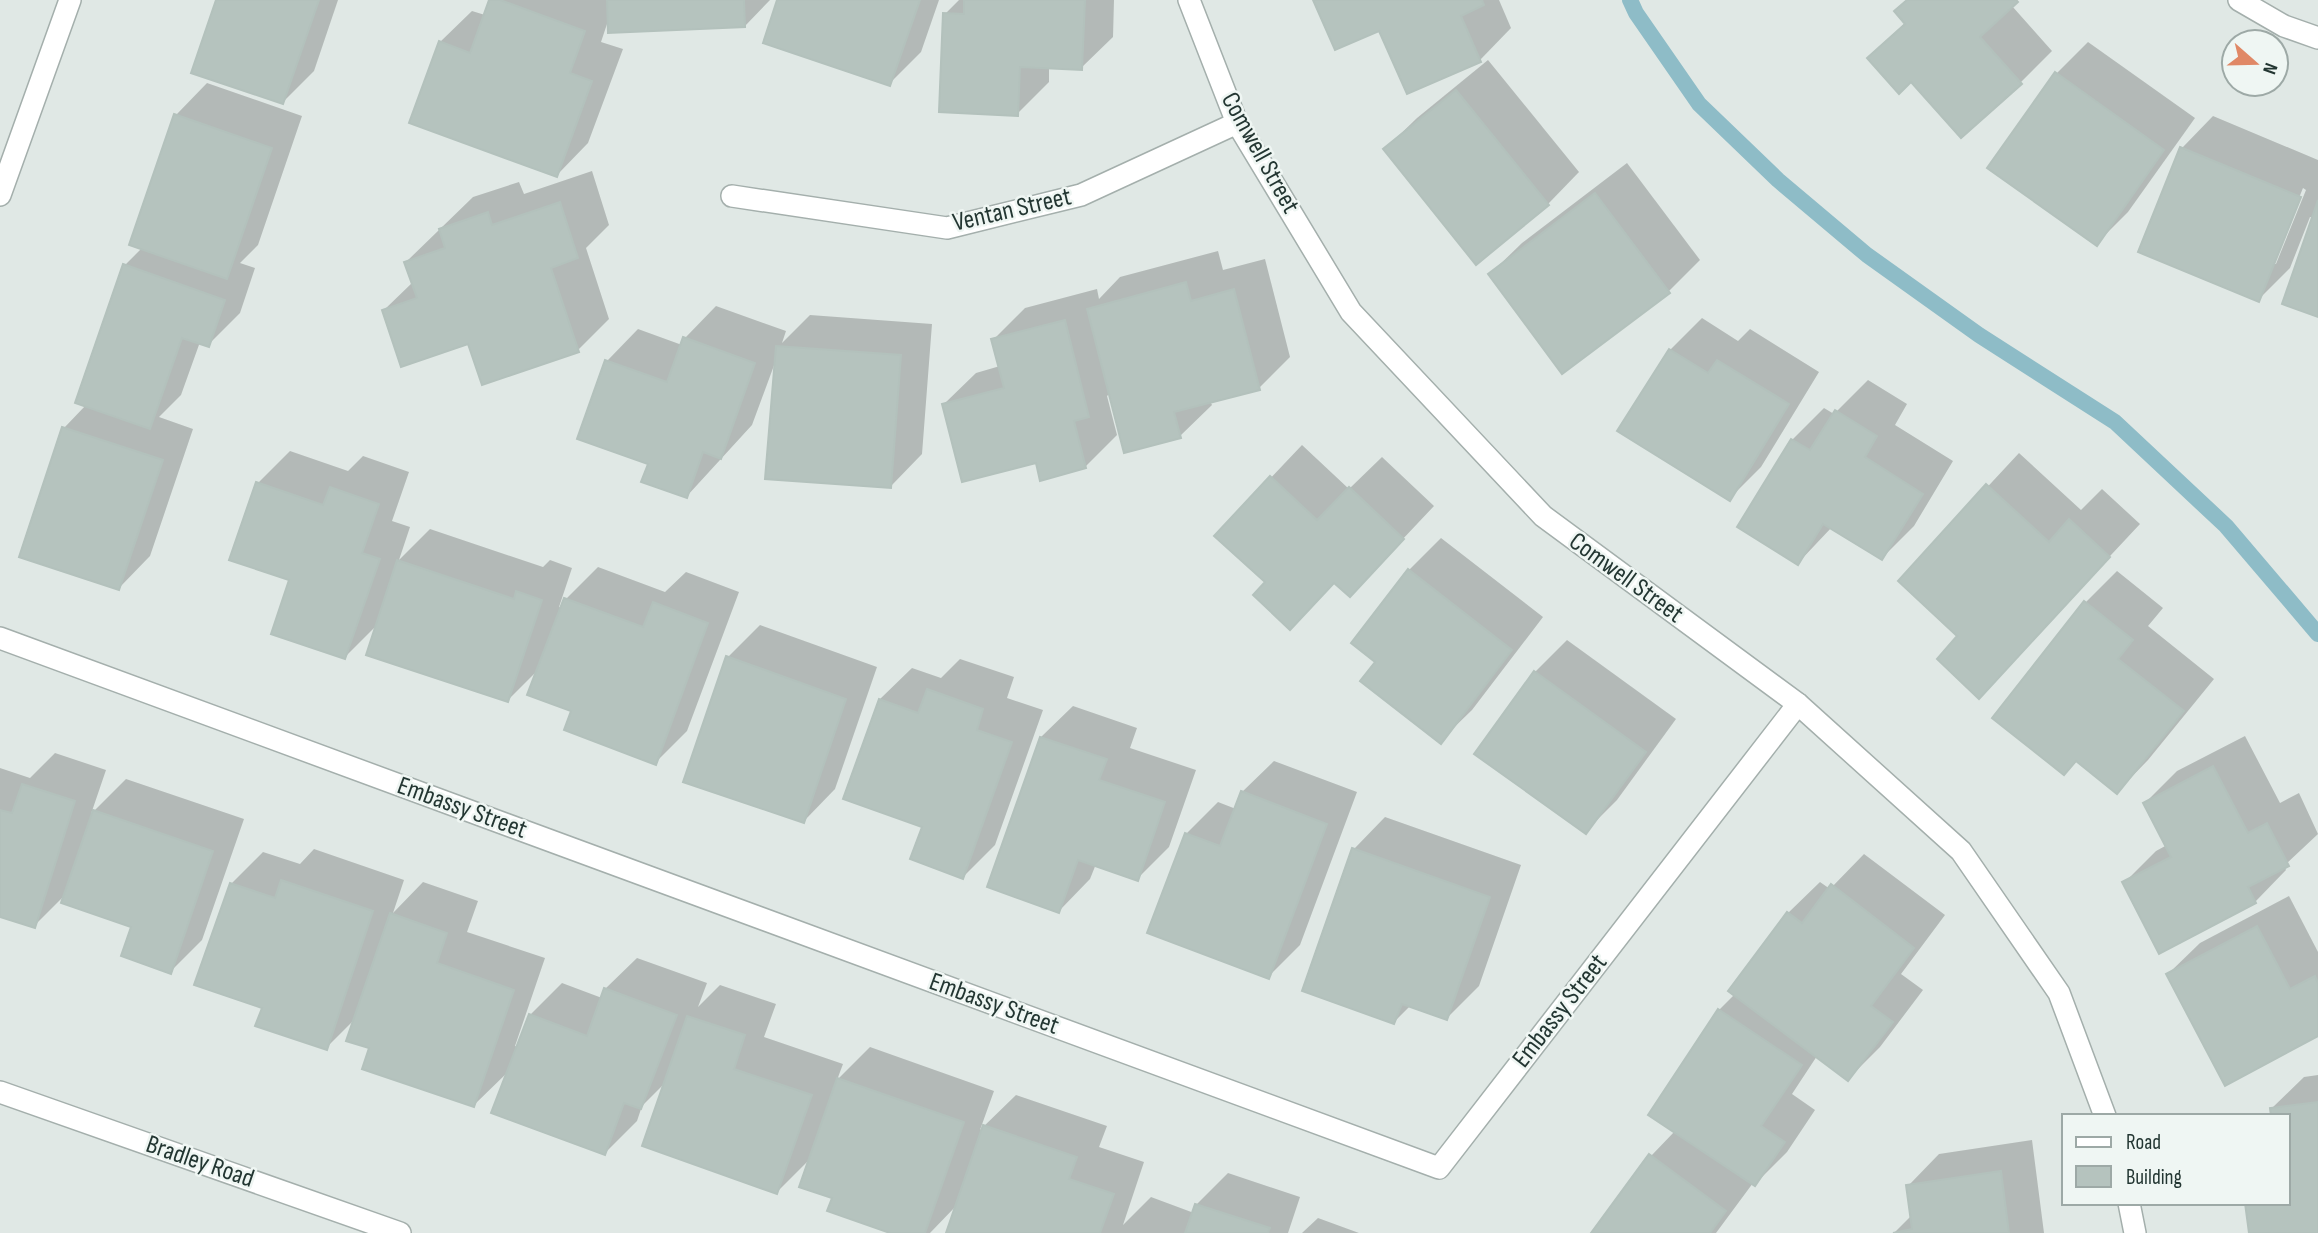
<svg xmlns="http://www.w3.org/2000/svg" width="2318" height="1233" viewBox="0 0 2318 1233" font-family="'Sofia Sans Condensed',sans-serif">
	<rect width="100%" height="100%" fill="#e0e8e5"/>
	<!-- shadow -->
	<g fill="#0003" fill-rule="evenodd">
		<polygon points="218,0 338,0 314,71 283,102"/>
		<polygon points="491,0 770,0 745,26 609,18 601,42 623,49 588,143 557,175 440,42 472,11 485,15"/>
		<polygon points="779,0 939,0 921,52 889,84"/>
		<polygon points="959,0 1114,0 1113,37 1081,68 1049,67 1049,82 1017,114 945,14"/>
		<polygon points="1315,0 1499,0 1511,28 1480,60 1380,28"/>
		<polygon points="1908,0 2018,0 2012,6 2052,51 2020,83 1912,79 1869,58 1906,22"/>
		<polygon points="2088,42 2195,118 2128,212 2096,244 2057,73"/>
		<polygon points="1488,60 1579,172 1548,204 1385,149 1417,118"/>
		<polygon points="207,83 302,116 258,245 240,263 255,268 240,313 208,345 200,342 181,395 159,417 193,429 150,556 119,588 22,555 64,428 86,405 125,265 142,248 131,244 176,115"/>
		<path d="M 2213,116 L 2318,160 L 2318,315 L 2313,218 L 2310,217 L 2290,268 L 2258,300 L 2182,148 ZM 2303,188 L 2306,190 L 2276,264 L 2272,264 Z"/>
		<polygon points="1627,163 1700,260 1668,292 1490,274 1522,243"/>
		<polygon points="592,171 609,225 586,248 609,319 578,350 469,342 384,310 413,282 406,262 473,197 519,182 524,194"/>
		<polygon points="1218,251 1223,270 1265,259 1290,357 1259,388 1210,401 1212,405 1180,436 1110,393 1107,396 1117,435 1085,467 1037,461 944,404 976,373 1000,366 993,340 1025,308 1097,289 1099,299 1120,277"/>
		<polygon points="716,306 786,331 782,343 810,315 932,324 922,454 891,486 776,360 752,425 687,496 650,463 607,361 638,329 682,345 685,338"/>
		<polygon points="1702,318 1738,341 1750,329 1819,372 1761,467 1730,498 1670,350"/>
		<polygon points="1868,380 1907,404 1895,425 1953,461 1914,526 1882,558 1832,527 1798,563 1739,526 1792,440 1824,408 1834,414"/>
		<polygon points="1302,445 1349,489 1382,457 1434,506 1350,595 1336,581 1290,628 1267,582 1216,536"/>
		<polygon points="290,451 348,471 363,456 409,472 392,521 410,527 399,560 430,529 543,567 550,560 572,568 559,607 562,608 566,599 598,567 665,592 686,572 739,592 687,731 655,763 573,710 539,669 508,700 378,624 345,657 292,579 258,483"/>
		<polygon points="2019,453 2081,510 2102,489 2140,524 1979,696 1960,636 1900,581"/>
		<polygon points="1441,538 1543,617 1472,710 1440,741 1378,661 1353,643 1409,570"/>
		<polygon points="2117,571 2163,608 2148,626 2214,679 2148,760 2117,792 2077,760 2064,773 2086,602"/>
		<polygon points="760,625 877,667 835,789 804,821 728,657"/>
		<polygon points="1567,640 1676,719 1617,800 1585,832 1477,753 1535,672"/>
		<polygon points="960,659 1014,677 1007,698 1043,710 995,845 963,877 924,826 880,699 912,668 941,678"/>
		<polygon points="1073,706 1137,728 1130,748 1196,770 1169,847 1137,879 1096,864 1090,879 1059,911 989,886 1041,737"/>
		<polygon points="2245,736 2280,803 2299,793 2318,834 2284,866 2286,870 2255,902 2124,883 2156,851 2167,845 2145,803 2177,771"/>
		<polygon points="55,753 106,770 91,814 126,779 244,819 202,940 170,972 134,925 66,894 34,926 0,915 0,768 30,778"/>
		<polygon points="1274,761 1357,792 1300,945 1268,977 1186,834 1218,802 1236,809 1242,792"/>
		<polygon points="1385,817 1521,865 1479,986 1447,1018 1411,1005 1394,1022 1354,849"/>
		<polygon points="314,849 404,880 393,913 423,882 478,901 467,932 545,958 515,1046 518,1047 530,1015 562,983 602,998 605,989 637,958 707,983 698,1007 720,985 776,1004 764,1037 843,1064 837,1080 870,1047 994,1091 980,1130 1016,1095 1107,1126 1099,1147 1144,1162 1123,1225 1151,1197 1194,1213 1197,1204 1228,1173 1300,1197 1288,1233 948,1233 957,1205 930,1233 895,1233 834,1197 811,1158 777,1192 666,1082 642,1106 637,1121 605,1153 510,1070 474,1105 372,1047 356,1018 326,1048 264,1007 231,884 263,852 300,864"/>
		<polygon points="1864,854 1945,915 1901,974 1923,990 1880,1047 1848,1079 1817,1056 1792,1094 1815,1110 1787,1152 1755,1184 1753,1183 1716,1233 1593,1233 1651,1156 1675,1131 1719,1010 1735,994 1788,913 1820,882 1830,889"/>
		<polygon points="2289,896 2318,952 2318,1034 2168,974 2200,943"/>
		<polygon points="2318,1075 2318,1233 2251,1233 2288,1203 2288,1116 2272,1108 2304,1077"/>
		<polygon points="2032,1140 2044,1233 1894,1233 1912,1215 1908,1186 1939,1154"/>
		<polygon points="1318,1218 1359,1233 1302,1233"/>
	</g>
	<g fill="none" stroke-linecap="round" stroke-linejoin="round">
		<!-- stream -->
		<polyline stroke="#8ebcc7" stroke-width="16" points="1630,0 1636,13 1699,104 1778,180 1867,255 1979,335 2115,422 2226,526 2318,634"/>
	</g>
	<!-- building -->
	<g fill="#b5c3be" stroke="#b3c1bc" stroke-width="2">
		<polygon points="216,0 319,0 283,104 191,73"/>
		<polygon points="489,0 500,0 585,31 570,73 592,81 557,177 409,123 439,41 470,53"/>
		<polygon points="607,0 744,0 745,27 608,33"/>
		<polygon points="777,0 920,0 890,86 763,43"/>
		<polygon points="964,0 1085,0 1082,70 1020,67 1018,116 939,112 943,13 964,14"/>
		<polygon points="1313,0 1482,0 1484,5 1461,16 1481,62 1407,94 1379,31 1335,50"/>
		<polygon points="1907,0 2016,0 2018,2 1980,37 2022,84 1961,138 1911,82 1899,94 1867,58 1905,24 1894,11"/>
		<polygon points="2055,72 2164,150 2097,246 1987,168"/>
		<polygon points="1456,90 1549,205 1476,265 1383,149"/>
		<polygon points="174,114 272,148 227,279 129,245"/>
		<polygon points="2180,147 2301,197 2259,302 2138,252"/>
		<polygon points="1595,193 1670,293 1562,374 1488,274"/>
		<polygon points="2318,200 2318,317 2282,304"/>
		<polygon points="560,202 578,258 551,268 579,352 482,385 468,344 401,367 382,310 417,298 404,262 445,248 439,229 488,212 492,225"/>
		<polygon points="123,264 225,300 209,347 182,338 150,429 75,403"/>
		<polygon points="1186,282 1191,301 1234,289 1260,390 1174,412 1181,438 1124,453 1087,309"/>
		<polygon points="1065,320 1089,417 1074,421 1086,468 1040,481 1036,463 962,482 942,404 1004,388 991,339"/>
		<polygon points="683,337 755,363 721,459 703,452 687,498 641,482 648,464 577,439 605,360 667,382"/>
		<polygon points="776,346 901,355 891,488 765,479"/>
		<polygon points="1669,349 1708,373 1717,360 1789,404 1730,501 1617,431"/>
		<polygon points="1835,410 1877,436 1865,457 1923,494 1882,560 1823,524 1798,565 1737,527 1791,439 1810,450"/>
		<polygon points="62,427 163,460 119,590 19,557"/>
		<polygon points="1270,476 1317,520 1349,487 1404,539 1350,597 1334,583 1290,630 1253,595 1265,582 1214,536"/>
		<polygon points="256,482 323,505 330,487 379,504 362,553 380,559 345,659 271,634 289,580 229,560"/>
		<polygon points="1986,484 2049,542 2069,519 2110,557 1979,699 1937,659 1957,636 1898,581"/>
		<polygon points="397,560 514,599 516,591 542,600 508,702 366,655"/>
		<polygon points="1408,569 1512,650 1441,744 1360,681 1375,662 1351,643"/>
		<polygon points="564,598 643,627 653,602 708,623 656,765 564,730 571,711 527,695"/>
		<polygon points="2084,601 2133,640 2118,659 2184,711 2117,794 2076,761 2064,775 1992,718"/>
		<polygon points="726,656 846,699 804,823 683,782"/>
		<polygon points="1534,671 1646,752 1586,834 1474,754"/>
		<polygon points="927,689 983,709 977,730 1012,742 963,879 910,859 922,827 843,799 879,699 918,713"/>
		<polygon points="1040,737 1107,759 1099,780 1165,802 1138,881 1078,860 1059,913 987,887"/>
		<polygon points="2213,766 2248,833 2267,823 2289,866 2248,887 2256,903 2159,954 2122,882 2171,857 2143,803"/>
		<polygon points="22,784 75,801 35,928 0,917 0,810 12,813"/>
		<polygon points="1241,791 1327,824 1269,979 1147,933 1185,833 1220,846"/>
		<polygon points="93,810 213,851 171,974 121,956 131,927 61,903"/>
		<polygon points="1352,848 1490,897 1447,1020 1402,1004 1394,1024 1302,991"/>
		<polygon points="281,880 373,911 327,1050 255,1026 262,1008 194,985 230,883 275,898"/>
		<polygon points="1831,884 1914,948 1871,1006 1893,1022 1848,1081 1728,991 1787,912 1802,923"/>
		<polygon points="390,913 447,933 437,963 514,990 474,1107 362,1069 369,1048 346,1041"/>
		<polygon points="2257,926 2290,989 2315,976 2318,983 2318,1036 2225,1086 2166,974"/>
		<polygon points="604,988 677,1015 641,1109 624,1103 605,1155 491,1113 529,1014 587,1036"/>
		<polygon points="1718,1009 1802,1065 1761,1126 1785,1142 1755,1186 1648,1115"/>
		<polygon points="687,1016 745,1035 734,1069 812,1095 777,1194 642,1146"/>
		<polygon points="837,1078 964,1122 925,1233 890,1233 827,1211 832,1198 799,1187"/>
		<polygon points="2318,1102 2318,1233 2249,1233 2245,1203 2288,1203 2288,1116 2271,1116 2270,1108"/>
		<polygon points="983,1125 1077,1157 1069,1179 1114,1194 1100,1233 946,1233"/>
		<polygon points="1649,1154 1726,1211 1710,1233 1591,1233"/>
		<polygon points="2001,1171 2009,1233 1893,1233 1912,1229 1906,1185"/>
		<polygon points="1195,1204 1270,1228 1268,1233 1185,1233"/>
	</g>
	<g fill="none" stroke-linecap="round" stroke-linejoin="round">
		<defs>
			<g id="minor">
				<polyline points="1189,0 1237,123 1351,312 1543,516 1798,704 1961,851 2059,993 2105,1116"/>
				<polyline points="2239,0 2284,26 2318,38"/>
				<polyline points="0,195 70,0"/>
				<polyline points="732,196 947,228 1081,195 1237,123"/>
				<polyline points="0,638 1439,1168 1798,704"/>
				<polyline points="2129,1203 2135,1233"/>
			</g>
			<polyline id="tertiary" points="0,1092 400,1233"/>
		</defs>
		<!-- minor casing -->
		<use href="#minor" stroke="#a4afac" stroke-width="24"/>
		<!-- tertiary casing -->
		<use href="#tertiary" stroke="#a4afac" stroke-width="24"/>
		<!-- minor -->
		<use href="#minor" stroke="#fff" stroke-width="21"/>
		<!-- tertiary -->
		<use href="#tertiary" stroke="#fff" stroke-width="21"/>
	</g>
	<g text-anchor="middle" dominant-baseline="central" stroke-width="5" stroke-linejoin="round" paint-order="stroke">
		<!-- street labels -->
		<g font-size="26" fill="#233632" stroke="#eff6f3">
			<text transform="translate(1260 153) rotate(61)">Comwell Street</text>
			<text transform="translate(1012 210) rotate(-13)">Ventan Street</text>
			<text transform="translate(1626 578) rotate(36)">Comwell Street</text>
			<text transform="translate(462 808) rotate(20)">Embassy Street</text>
			<text transform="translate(994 1004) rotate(20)">Embassy Street</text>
			<text transform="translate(1560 1011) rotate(-52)">Embassy Street</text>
			<text transform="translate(200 1162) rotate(19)">Bradley Road</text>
		</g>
	</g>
	<!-- legend -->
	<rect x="2062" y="1114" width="228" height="91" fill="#eff6f3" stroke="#9da9a6" stroke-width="2"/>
	<rect x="2076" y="1137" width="35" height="10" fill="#ffffff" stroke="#9da9a6" stroke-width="2"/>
	<text x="2126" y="1149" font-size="21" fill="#233632">Road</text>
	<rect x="2076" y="1166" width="35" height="21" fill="#b5c3be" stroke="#9da9a6" stroke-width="2"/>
	<text x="2126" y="1184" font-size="21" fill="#233632">Building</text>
	<!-- north arrow -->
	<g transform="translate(2255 63) rotate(110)"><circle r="33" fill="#eff6f3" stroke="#9da9a6" stroke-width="2"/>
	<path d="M0-5L12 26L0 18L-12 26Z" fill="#e08866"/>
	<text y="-10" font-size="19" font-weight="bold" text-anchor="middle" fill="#233632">N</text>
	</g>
</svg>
